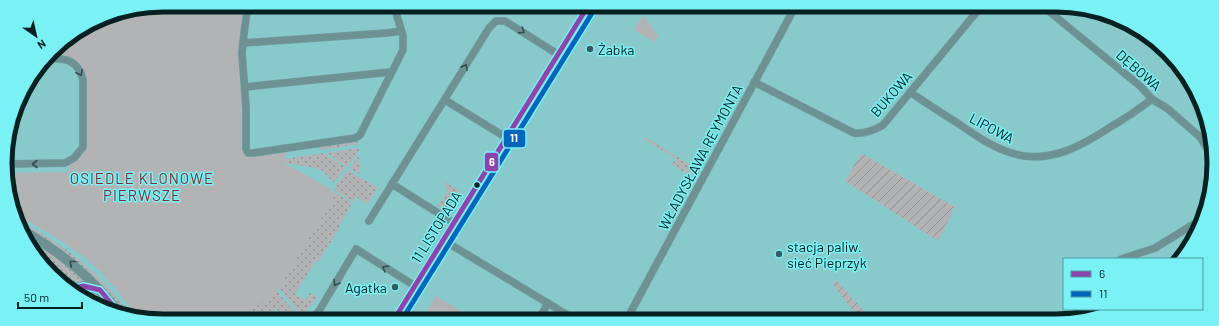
<svg xmlns="http://www.w3.org/2000/svg" width="1219" height="326" viewBox="0 0 1219 326" font-family="Barlow,sans-serif">
	<defs>
		<pattern id="grass-dots" width="8" height="8" patternUnits="userSpaceOnUse"><rect width="8" height="8" fill="#b2b3b4"/><path d="M2 2h.1M6 6h.1" fill="none" stroke="#8f9192" stroke-width="1.8" stroke-linecap="round"/></pattern>
		<pattern id="garden-furrows" width="10" height="10" patternUnits="userSpaceOnUse"><rect width="10" height="10" fill="#b2b3b4"/><path d="M-1 1l2-2M0 10L10 0M9 11l2-2" fill="none" stroke="#8f9192"/></pattern>
	</defs>
	<rect width="100%" height="100%" fill="#88c9cc"/>
	<!-- grass -->
	<g fill="url(#grass-dots)">
		<path d="M 645,137 L 700,171 C 689,178 680,169 670,163 L 678,160 L 644,139 Z"/>
		<polygon points="358,141 358,144 322,150 318,147"/>
		<polygon points="358,148 359,151 347,167 327,153"/>
		<polygon points="323,153 346,168 333,183 323,171 315,168 273,161"/>
		<polygon points="359,155 360,175 350,168"/>
		<polygon points="348,170 383,191 377,189 367,204 356,197 353,202 334,190 337,184"/>
		<polygon points="445,182 460,191 447,211 438,206 447,192"/>
		<polygon points="334,192 352,203 343,220 340,221 341,223 339,226 340,227 318,262 316,260 295,294 305,300 310,293 317,297 302,317 279,288 286,277 286,271 329,204"/>
		<path d="M 18,220 C 63,244 104,275 132,318 L 129,317 C 99,278 64,246 21,225 Z"/>
		<polygon points="27,238 52,254 84,280 83,281 75,282 68,286 38,259"/>
		<polygon points="78,290 90,291 106,308 84,300 74,291"/>
		<polygon points="276,290 300,318 283,318 277,309 263,318 240,318"/>
	</g>
	<!-- park -->
	<g fill="#b2b3b4">
		<path d="M 163,5 L 244,5 L 239,46 L 242,97 L 243,153 L 245,156 L 249,157 L 288,151 L 282,162 L 329,188 L 335,196 L 277,291 L 242,318 L 138,318 L 117,290 L 99,270 L 79,253 L 54,236 L 15,214 L 10,204 L 7,173 L 68,172 L 69,165 C 78,160 85,154 87,143 L 86,77 C 80,63 72,57 57,56 L 57,47 L 103,17 Z"/>
		<polygon points="643,15 658,36 654,42 634,30"/>
		<polygon points="436,296 469,316 467,319 422,319"/>
	</g>
	<!-- garden -->
	<g fill="url(#garden-furrows)">
		<polygon points="861,153 955,207 938,241 845,181"/>
		<polygon points="837,281 871,319 859,319 832,283"/>
	</g>
	<g fill="none" stroke-linecap="round" stroke-linejoin="round">
		<defs>
			<g id="minor">
				<polyline points="248,5 244,33 242,53 246,108 246,149 248,153 253,153 355,138 360,135 403,50 403,36 394,6"/>
				<polyline points="1045,8 1140,86 1152,99 1168,109 1200,137 1211,155"/>
				<polyline points="243,43 387,33 401,31"/>
				<path d="M 754,82 L 854,133 C 865,134 873,131 883,125 L 980,8"/>
				<polyline points="245,87 391,72"/>
				<path d="M 910,92 C 926,103 943,114 959,124 C 976,136 995,149 1015,154 C 1051,164 1083,145 1112,126 C 1126,118 1139,109 1152,99"/>
				<polyline points="445,100 507,138"/>
				<path d="M 7,164 L 65,163 L 74,158 L 83,147 L 83,80 C 78,60 66,58 48,59"/>
				<polyline points="392,184 454,223"/>
				<polyline points="369,221 489,28 496,21 505,21 559,55"/>
				<polyline points="443,240 574,319"/>
				<polyline points="1121,259 1155,248 1202,219"/>
				<polyline points="312,318 319,311 356,249 415,286"/>
				<polyline points="395,318 588,6"/>
				<polyline points="539,319 548,303"/>
				<polyline points="627,319 795,7"/>
			</g>
			<g id="tertiary">
				<path d="M 24,231 C 63,254 91,277 119,313"/>
				<polyline points="72,289 83,286 99,290"/>
			</g>
		</defs>
		<!-- minor casing -->
		<use href="#minor" stroke="#76a6a8" stroke-width="8"/>
		<!-- tertiary casing -->
		<use href="#tertiary" stroke="#76a6a8" stroke-width="10"/>
		<!-- minor -->
		<use href="#minor" stroke="#6e9294" stroke-width="7"/>
		<!-- tertiary -->
		<use href="#tertiary" stroke="#6e9294" stroke-width="9"/>
		<defs>
			<g id="bus-1">
				<polyline points="72,289 83,286 100,290 119,313"/>
				<polyline points="395,318 588,6"/>
			</g>
			<polyline id="bus-2" points="403,318 594,10"/>
		</defs>
		<!-- bus-1 casing -->
		<use href="#bus-1" stroke="#7af1f5" stroke-width="8"/>
		<!-- bus-2 casing -->
		<use href="#bus-2" stroke="#7af1f5" stroke-width="8"/>
		<!-- bus-1 -->
		<use href="#bus-1" stroke="#8e44ad" stroke-width="5"/>
		<!-- bus-2 -->
		<use href="#bus-2" stroke="#0065bd" stroke-width="5"/>
	</g>
	<!-- one-way arrows -->
	<defs><path id="oneway-chevron" d="M-2-3.5L2.5 0L-2 3.5" fill="none" stroke-width="1.6" stroke-linecap="round" stroke-linejoin="round"/></defs>
	<g stroke="#304e50">
		<use href="#oneway-chevron" transform="translate(522 31) rotate(32)"/>
		<use href="#oneway-chevron" transform="translate(465 67) rotate(-59)"/>
		<use href="#oneway-chevron" transform="translate(80 73) rotate(64)"/>
		<use href="#oneway-chevron" transform="translate(35 164) rotate(180)"/>
		<use href="#oneway-chevron" transform="translate(72 263) rotate(-141)"/>
		<use href="#oneway-chevron" transform="translate(385 268) rotate(-148)"/>
		<use href="#oneway-chevron" transform="translate(336 283) rotate(121)"/>
	</g>
	<!-- markers -->
	<g fill="#345c5e" stroke="#7af1f5" stroke-width="1.5">
		<circle cx="590" cy="49" r="4"/>
		<circle cx="779" cy="254" r="4"/>
		<circle cx="395" cy="287" r="4"/>
	</g>
	<circle fill="#062122" stroke="#7af1f5" stroke-width="1.5" cx="477" cy="185" r="3.5"/>
	<g text-anchor="middle" dominant-baseline="central" stroke-width="3" stroke-linejoin="round" paint-order="stroke">
		<!-- poi labels -->
		<g font-size="14" fill="#062122" stroke="#7af1f5" text-anchor="start">
			<text x="598" y="49">Żabka</text>
			<text x="787" y="246">stacja paliw.<tspan x="787" dy="16">sieć Pieprzyk</tspan></text>
			<text x="387" y="287" text-anchor="end">Agatka</text>
		</g>
		<!-- street labels -->
		<g font-size="14" fill="#062122" stroke="#7af1f5">
			<text transform="translate(1139 70) rotate(41)">DĘBOWA</text>
			<text transform="translate(891 94) rotate(-49)">BUKOWA</text>
			<text transform="translate(992 128) rotate(28)">LIPOWA</text>
			<text transform="translate(700 157) rotate(-62)">WŁADYSŁAWA REYMONTA</text>
			<text transform="translate(436 227) rotate(-58)">11 LISTOPADA</text>
		</g>
		<!-- neighbourhood labels -->
		<g font-size="15" letter-spacing="1" fill="#7a3237" stroke="#7af1f5">
			<text x="142" y="178">OSIEDLE KLONOWE<tspan x="142" dy="17">PIERWSZE</tspan></text>
		</g>
	</g>
	<!-- crop -->
	<path d="M0 0H1219V326H0ZM163 12H1056A151 151 0 0 1 1207 163V163A151 151 0 0 1 1056 314H163A151 151 0 0 1 12 163V163A151 151 0 0 1 163 12Z" fill="#7af1f5" fill-rule="evenodd"/>
	<path fill="none" stroke="#062122" stroke-width="5" d="M163 12H1056A151 151 0 0 1 1207 163V163A151 151 0 0 1 1056 314H163A151 151 0 0 1 12 163V163A151 151 0 0 1 163 12Z"/>
	<g stroke="#7af1f5" stroke-width="1.5">
		<rect x="503" y="129" width="23" height="19" rx="4" fill="#0065bd"/>
		<rect x="484" y="152" width="15" height="20" rx="4" fill="#8e44ad"/>
	</g>
	<g font-size="11" text-anchor="middle" font-weight="bold" fill="#fff">
		<text x="514" y="142">11</text>
		<text x="492" y="166">6</text>
	</g>
	<!-- legend -->
	<rect x="1063" y="258" width="140" height="52" fill="#7af1f5" stroke="#4c9ea1"/>
	<rect x="1071" y="271" width="20" height="6" fill="#8e44ad" stroke="#4c9ea1"/>
	<text x="1099" y="278" font-size="12" fill="#062122">6</text>
	<rect x="1071" y="291" width="20" height="6" fill="#0065bd" stroke="#4c9ea1"/>
	<text x="1099" y="298" font-size="12" fill="#062122">11</text>
	<!-- north arrow -->
	<g transform="translate(36 36) rotate(146)" stroke="#7af1f5" stroke-width="3" paint-order="stroke">
	<path d="M0-3L7 15L0 10L-7 15Z" fill="#062122"/>
	<text y="-6" font-size="11" font-weight="bold" text-anchor="middle" fill="#062122">N</text>
	</g>
	<!-- scale -->
	<path d="M18 302v6h64v-6" fill="none" stroke="#062122" stroke-width="2"/>
	<text x="24" y="302" font-size="12" fill="#062122" stroke="#7af1f5" stroke-width="3" paint-order="stroke">50 m</text>
</svg>
